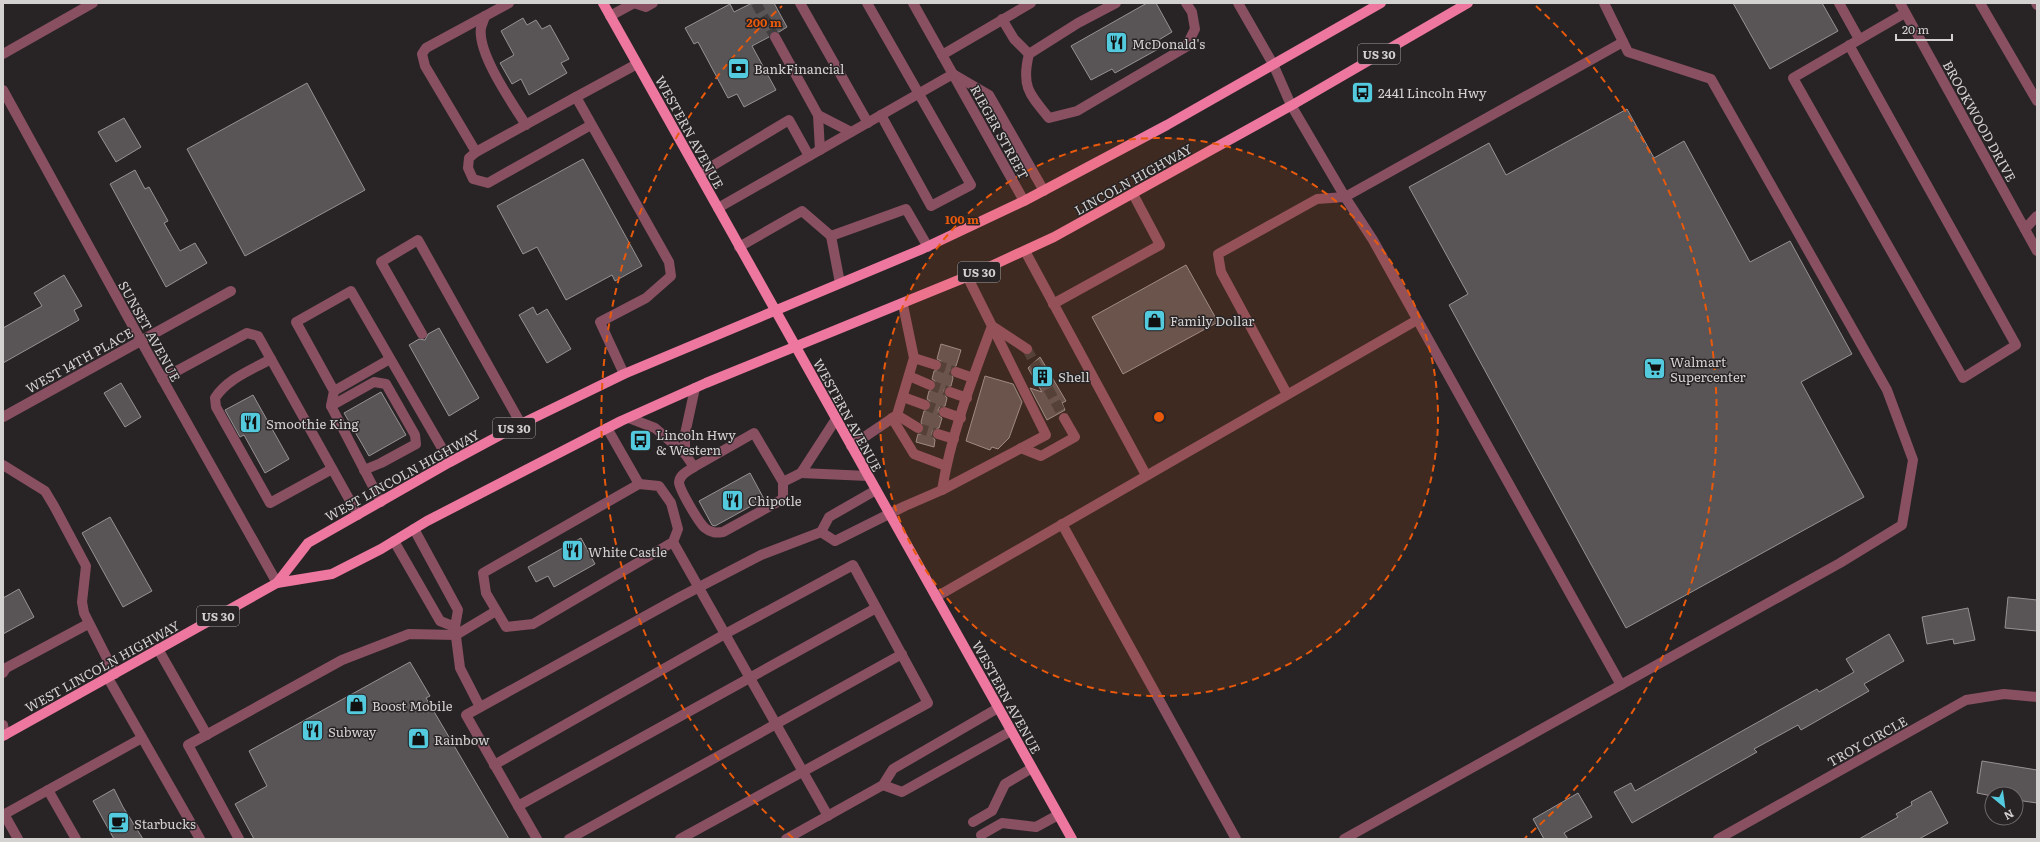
<svg xmlns="http://www.w3.org/2000/svg" width="2040" height="842" viewBox="0 0 2040 842" font-family="Literata,serif">
	<rect width="100%" height="100%" fill="#282425"/>
	<!-- building -->
	<g fill="#595455" stroke="#979193">
		<polygon points="752,3 774,3 787,27 779,32 772,32 769,37 752,46 776,90 744,107 737,94 728,98 698,42 694,44 685,28 730,4 734,12"/>
		<polygon points="1147,3 1156,3 1172,32 1157,41 1160,48 1115,73 1112,69 1091,80 1071,46"/>
		<polygon points="1733,3 1822,3 1838,31 1770,69"/>
		<polygon points="523,18 527,25 536,20 542,29 550,25 569,59 561,63 567,73 529,95 521,79 512,84 500,63 514,55 501,31"/>
		<polygon points="307,83 365,190 245,256 187,149"/>
		<polygon points="1627,109 1654,158 1684,141 1750,262 1790,241 1852,354 1801,382 1864,497 1626,628 1449,305 1468,294 1409,187 1489,143 1506,175"/>
		<polygon points="124,118 141,147 116,162 98,132"/>
		<polygon points="583,159 642,266 615,281 612,275 566,300 537,247 523,254 497,206"/>
		<polygon points="135,170 145,189 149,187 168,221 164,223 180,251 195,243 207,263 166,287 110,184"/>
		<polygon points="1186,265 1218,322 1123,374 1092,317"/>
		<polygon points="64,275 82,306 74,310 79,320 3,363 3,328 42,306 34,293"/>
		<polygon points="533,307 537,315 547,309 571,349 547,363 519,315"/>
		<polygon points="439,328 479,398 449,416 409,345 419,339 425,340 428,334"/>
		<polygon points="941,344 961,350 956,366 950,370 953,378 951,386 946,387 944,390 944,394 947,398 945,406 940,407 938,410 939,416 942,418 939,428 934,429 932,432 932,436 935,440 934,447 916,442 918,434 921,434 924,429 921,422 924,411 929,410 931,407 930,401 927,399 929,391 934,390 936,387 935,381 932,379 934,371 940,370 942,367 941,361 937,359"/>
		<polygon points="1040,357 1066,401 1062,403 1065,410 1047,420 1030,388 1042,392 1028,368"/>
		<polygon points="985,376 1013,384 1022,402 1009,438 998,449 992,447 990,450 966,441"/>
		<polygon points="121,383 141,417 125,427 104,393"/>
		<polygon points="381,392 406,435 369,456 344,413"/>
		<polygon points="253,395 289,459 265,473 244,435 240,437 225,410"/>
		<polygon points="750,473 764,499 715,526 712,525 699,501"/>
		<polygon points="110,517 152,591 123,607 82,533"/>
		<polygon points="581,538 595,564 554,587 548,576 536,582 528,567"/>
		<polygon points="19,589 34,617 3,634 3,598"/>
		<polygon points="2008,597 2037,600 2037,631 2005,628"/>
		<polygon points="1968,608 1975,640 1954,644 1953,639 1927,644 1922,617"/>
		<polygon points="1889,634 1904,661 1864,684 1869,691 1801,730 1798,725 1754,749 1757,752 1632,823 1614,792 1631,783 1635,791 1817,689 1819,692 1854,672 1846,659"/>
		<polygon points="410,662 430,696 426,698 509,839 254,839 235,804 267,786 249,751"/>
		<polygon points="1982,761 2037,770 2037,803 2016,800 2016,794 1992,794 1992,796 1977,793"/>
		<polygon points="114,789 123,807 143,839 114,839 93,801"/>
		<polygon points="1931,791 1948,823 1919,839 1859,839 1898,817 1896,814 1912,805 1911,802"/>
		<polygon points="1578,793 1592,817 1564,833 1568,839 1544,839 1533,819"/>
	</g>
	<g fill="none" stroke-linecap="round" stroke-linejoin="round">
		<!-- minor-tunnel -->
		<g stroke="#423e3f" stroke-width="10" stroke-dasharray="10 5" stroke-linecap="butt">
			<polyline points="756,3 775,37"/>
			<polyline points="1027,349 1064,418"/>
			<polyline points="936,365 956,372"/>
			<polyline points="930,385 950,392"/>
			<polyline points="925,405 944,412"/>
			<polyline points="918,428 938,434"/>
		</g>
		<!-- minor -->
		<g stroke="#895062" stroke-width="10">
			<polyline points="634,3 646,7 653,3"/>
			<polyline points="800,3 868,123"/>
			<polyline points="867,3 971,185 931,206 881,115"/>
			<polyline points="913,3 1024,201"/>
			<path d="M 1116,3 L 1078,23 L 1029,54 C 1021,86 1029,94 1049,118 L 1077,111 L 1186,47 L 1195,29 L 1192,12 L 1186,3"/>
			<polyline points="1238,3 1273,64 1291,105 1345,197 1373,240 1621,685"/>
			<polyline points="1839,3 1859,39"/>
			<polyline points="1900,3 2037,251"/>
			<polyline points="1980,3 2037,101"/>
			<polyline points="2036,3 2037,5"/>
			<path d="M 485,16 C 484,20 482,24 481,28 C 477,53 512,103 526,125"/>
			<polyline points="610,16 634,3"/>
			<polyline points="1002,19 1014,39 1029,54"/>
			<polyline points="775,37 818,115 820,150"/>
			<polyline points="1849,45 2016,345 1963,378 1793,78 1905,13"/>
			<polyline points="3,54 93,3"/>
			<polyline points="942,55 1031,3"/>
			<polyline points="953,74 989,95 1044,191"/>
			<polyline points="3,90 141,341 277,583"/>
			<polyline points="576,97 476,152 469,158 468,168 473,179 488,183 591,125"/>
			<polyline points="818,115 851,132"/>
			<polyline points="476,152 425,66 422,54 426,48 509,3"/>
			<polyline points="699,174 789,120 809,156"/>
			<polyline points="718,208 953,74"/>
			<polyline points="2025,229 2037,216"/>
			<polyline points="831,236 840,283"/>
			<polyline points="739,247 802,211 831,236 906,209 928,247"/>
			<polyline points="1025,251 1146,475"/>
			<polyline points="1053,304 1160,245 1133,194"/>
			<polyline points="992,326 1027,349"/>
			<polyline points="422,334 381,262 418,240 521,424"/>
			<polyline points="914,358 936,365"/>
			<path d="M 271,359 C 251,370 227,379 215,398 L 216,407 L 270,503 L 332,469"/>
			<polyline points="956,372 973,378"/>
			<polyline points="624,374 600,322 646,298 671,276 669,262 576,97 637,64"/>
			<polyline points="909,376 930,385"/>
			<polyline points="162,379 247,333 258,336 358,515"/>
			<polyline points="334,391 390,359"/>
			<polyline points="950,392 967,398"/>
			<polyline points="1287,394 1221,272 1218,254 1317,199 1345,197 1623,42"/>
			<polyline points="903,397 925,405"/>
			<polyline points="331,406 374,382 386,384 415,435 416,444 381,463 364,470"/>
			<polyline points="944,412 961,418"/>
			<polyline points="897,415 918,428"/>
			<polyline points="3,417 231,291"/>
			<polyline points="629,418 655,428 685,454 685,434 695,388"/>
			<polyline points="892,418 914,454 946,466"/>
			<polyline points="836,419 801,473 868,476"/>
			<polyline points="607,428 639,484"/>
			<polyline points="938,434 954,439"/>
			<polyline points="851,446 897,415 914,358 903,305"/>
			<polyline points="1021,448 1041,456 1075,437 1064,418"/>
			<path d="M 685,454 L 694,467 C 688,471 680,474 679,482 C 679,489 699,523 705,528 C 711,533 716,533 723,532 L 783,499 L 783,482"/>
			<polyline points="3,465 45,491 54,506 86,566 82,602 84,613 115,674"/>
			<polyline points="694,467 754,433 783,482 801,473"/>
			<polygon points="639,484 659,486 671,503 678,529 673,542 533,624 506,627 486,593 483,573"/>
			<path d="M 876,490 L 829,517 L 821,532 L 835,541 L 905,506 L 942,490 C 951,434 972,380 992,326 L 967,276"/>
			<polyline points="942,490 1046,435 992,326"/>
			<polyline points="381,502 331,406 334,391 296,322 351,291 450,462"/>
			<polyline points="1062,524 1236,839"/>
			<polyline points="394,541 440,621 455,627 458,610 414,529"/>
			<polyline points="673,542 828,816"/>
			<polyline points="936,597 1417,320"/>
			<polyline points="455,629 460,668 480,707"/>
			<polyline points="158,649 207,735"/>
			<polyline points="3,673 6,668 88,624"/>
			<polyline points="108,678 200,839"/>
			<polyline points="3,725 5,735"/>
			<polyline points="494,765 725,634 853,565 928,703 680,839"/>
			<polyline points="883,785 902,792 1011,731"/>
			<polyline points="48,790 76,839"/>
			<polyline points="518,806 876,608"/>
			<polyline points="4,814 18,839"/>
			<polyline points="3,815 142,738"/>
			<polyline points="973,822 992,811 1005,784 1032,768"/>
			<polyline points="981,835 1002,823 1036,827 1058,815"/>
			<polyline points="239,839 188,745 342,660 409,634 456,635 496,611"/>
			<polyline points="537,839 466,715 680,597 761,555 821,532"/>
			<polyline points="569,839 902,654"/>
			<polyline points="786,839 883,785 893,769 998,708"/>
			<polyline points="1344,839 1840,563 1902,525 1913,460 1887,390 1711,79 1628,52 1604,3"/>
			<polyline points="1718,839 1966,700 2004,694 2037,697"/>
		</g>
		<!-- major -->
		<g stroke="#ee779f" stroke-width="10">
			<polyline points="603,3 1072,839"/>
			<polyline points="277,583 308,543 450,462 521,424 624,374 920,250 1024,201 1167,125 1381,3"/>
			<polyline points="3,736 277,583 332,574 381,549 427,521 621,421 706,383 976,273 1054,237 1294,104 1468,3"/>
		</g>
	</g>
	<!-- distance rings -->
	<circle cx="1159" cy="417" r="279" fill="#e8590c" fill-opacity=".12"/>
	<g fill="none" stroke="#e8590c" stroke-width="2" stroke-dasharray="7 5">
		<circle cx="1159" cy="417" r="279"/>
		<path d="M793 838A558 558 0 0 1 782 6M1536 6A558 558 0 0 1 1525 838"/>
	</g>
	<!-- icons -->
	<defs>
		<symbol id="restaurant-square" viewBox="-11 -11 22 22"><rect x="-9" y="-9" width="18" height="18" rx="4" fill="#54cade" stroke="#282425"/><path d="M-5-6h1v4h1v-4h1v4h1v-4h1v5L-1.5 .5V6h-2V.5L-5-1ZM5-6V6H3V1.5H1.5Q1.5-4 5-6Z" fill="#111"/></symbol>
		<symbol id="bank-square" viewBox="-11 -11 22 22"><rect x="-9" y="-9" width="18" height="18" rx="4" fill="#54cade" stroke="#282425"/><path d="M-6-4H6V4H-6ZM0-2.3a2.3 2.3 0 1 0 0 4.6a2.3 2.3 0 1 0 0-4.6Z" fill="#111"/></symbol>
		<symbol id="bus-square" viewBox="-11 -11 22 22"><rect x="-9" y="-9" width="18" height="18" rx="4" fill="#54cade" stroke="#282425"/><path d="M-5-6H5V4H4V6H2V4H-2V6H-4V4H-5ZM-3.5-4V0h7V-4ZM-3.5 1.2v1.5H-2V1.2ZM2 1.2v1.5H3.5V1.2Z" fill="#111"/></symbol>
		<symbol id="shop-square" viewBox="-11 -11 22 22"><rect x="-9" y="-9" width="18" height="18" rx="4" fill="#54cade" stroke="#282425"/><path d="M-5-2.5h2.3a2.7 3.5 0 0 1 5.4 0H5L5.5 6h-11ZM-1.5-2.5h3a1.5 2.3 0 0 0-3 0Z" fill="#111"/></symbol>
		<symbol id="supermarket-square" viewBox="-11 -11 22 22"><rect x="-9" y="-9" width="18" height="18" rx="4" fill="#54cade" stroke="#282425"/><path d="M-6-5.5h2.5l.6 2H6L4.5 2H-2.5L-4.4-4H-6ZM-1.5 3.2a1.3 1.3 0 1 0 .1 0ZM3 3.2a1.3 1.3 0 1 0 .1 0Z" fill="#111"/></symbol>
		<symbol id="building-square" viewBox="-11 -11 22 22"><rect x="-9" y="-9" width="18" height="18" rx="4" fill="#54cade" stroke="#282425"/><path d="M-4-6H4V6H1V3H-1V6H-4ZM-2.5-4.3h1.7v1.8h-1.7ZM.8-4.3h1.7v1.8H.8ZM-2.5-1h1.7V.8h-1.7ZM.8-1h1.7V.8H.8Z" fill="#111"/></symbol>
		<symbol id="cafe-square" viewBox="-11 -11 22 22"><rect x="-9" y="-9" width="18" height="18" rx="4" fill="#54cade" stroke="#282425"/><path d="M-5.5-4.5H6V0H3Q3 3.5 0 3.5H-2.5Q-5.5 3.5-5.5 0ZM3-3.2v2h1.7v-2ZM-6 4.5H4V6H-6Z" fill="#111"/></symbol>
	</defs>
	<g fill-rule="evenodd">
		<use href="#restaurant-square" x="1104" y="30" width="25" height="25"/>
		<use href="#bank-square" x="726" y="56" width="25" height="25"/>
		<use href="#bus-square" x="1350" y="80" width="25" height="25"/>
		<use href="#shop-square" x="1142" y="308" width="25" height="25"/>
		<use href="#supermarket-square" x="1642" y="356" width="25" height="25"/>
		<use href="#building-square" x="1030" y="364" width="25" height="25"/>
		<use href="#restaurant-square" x="238" y="410" width="25" height="25"/>
		<use href="#bus-square" x="628" y="428" width="25" height="25"/>
		<use href="#restaurant-square" x="720" y="488" width="25" height="25"/>
		<use href="#restaurant-square" x="560" y="538" width="25" height="25"/>
		<use href="#shop-square" x="344" y="692" width="25" height="25"/>
		<use href="#restaurant-square" x="300" y="718" width="25" height="25"/>
		<use href="#shop-square" x="406" y="726" width="25" height="25"/>
		<use href="#cafe-square" x="106" y="810" width="25" height="25"/>
	</g>
	<g text-anchor="middle" dominant-baseline="central" stroke-width="3" stroke-linejoin="round" paint-order="stroke">
		<!-- shield labels -->
		<g fill="#282425" stroke="#a09d9d" stroke-width="1">
			<rect x="1358" y="44" width="42" height="20" rx="3"/>
			<rect x="958" y="262" width="42" height="20" rx="3"/>
			<rect x="493" y="418" width="42" height="20" rx="3"/>
			<rect x="197" y="606" width="42" height="20" rx="3"/>
		</g>
		<g font-size="12" font-weight="bold" fill="#d4d1d1">
			<text x="1379" y="54">US 30</text>
			<text x="979" y="272">US 30</text>
			<text x="514" y="428">US 30</text>
			<text x="218" y="616">US 30</text>
		</g>
		<!-- poi labels -->
		<g font-size="13" fill="#d4d1d1" stroke="#282425" text-anchor="start">
			<text x="1132" y="43">McDonald's</text>
			<text x="754" y="68">BankFinancial</text>
			<text x="1378" y="92">2441 Lincoln Hwy</text>
			<text x="1170" y="320">Family Dollar</text>
			<text x="1670" y="361">Walmart<tspan x="1670" dy="15">Supercenter</tspan></text>
			<text x="1058" y="376">Shell</text>
			<text x="266" y="423">Smoothie King</text>
			<text x="656" y="434">Lincoln Hwy<tspan x="656" dy="15">&amp; Western</tspan></text>
			<text x="748" y="500">Chipotle</text>
			<text x="588" y="551">White Castle</text>
			<text x="372" y="705">Boost Mobile</text>
			<text x="328" y="731">Subway</text>
			<text x="434" y="739">Rainbow</text>
			<text x="134" y="823">Starbucks</text>
		</g>
		<!-- street labels -->
		<g font-size="13" fill="#d4d1d1" stroke="#282425">
			<text transform="translate(1980 121) rotate(61)">BROOKWOOD DRIVE</text>
			<text transform="translate(690 132) rotate(61)">WESTERN AVENUE</text>
			<text transform="translate(1000 132) rotate(61)">RIEGER STREET</text>
			<text transform="translate(1133 179) rotate(-29)">LINCOLN HIGHWAY</text>
			<text transform="translate(150 331) rotate(61)">SUNSET AVENUE</text>
			<text transform="translate(79 360) rotate(-29)">WEST 14TH PLACE</text>
			<text transform="translate(848 415) rotate(61)">WESTERN AVENUE</text>
			<text transform="translate(402 475) rotate(-29)">WEST LINCOLN HIGHWAY</text>
			<text transform="translate(102 666) rotate(-29)">WEST LINCOLN HIGHWAY</text>
			<text transform="translate(1007 697) rotate(61)">WESTERN AVENUE</text>
			<text transform="translate(1867 741) rotate(-29)">TROY CIRCLE</text>
		</g>
	</g>
	<circle cx="1159" cy="417" r="6" fill="#e8590c" stroke="#282425" stroke-width="2"/>
	<g font-size="12" text-anchor="middle" font-weight="bold" fill="#e8590c" stroke="#282425" stroke-width="3" stroke-linejoin="round" paint-order="stroke">
		<text x="764" y="27">200 m</text>
		<text x="962" y="224">100 m</text>
	</g>
	<!-- border -->
	<rect width="2040" height="842" fill="none" stroke="#d4d1d1" stroke-width="8"/>
	<!-- north arrow -->
	<g transform="translate(2004 806) rotate(151)"><circle r="19" fill="#282425" stroke="#6d696a"/>
	<path d="M0-3L7 15L0 10L-7 15Z" fill="#54cade"/>
	<text y="-6" font-size="11" font-weight="bold" text-anchor="middle" fill="#d4d1d1">N</text>
	</g>
	<!-- scale -->
	<path d="M1896 34v6h56v-6" fill="none" stroke="#d4d1d1" stroke-width="2"/>
	<text x="1902" y="34" font-size="12" fill="#d4d1d1" stroke="#282425" stroke-width="3" paint-order="stroke">20 m</text>
</svg>
